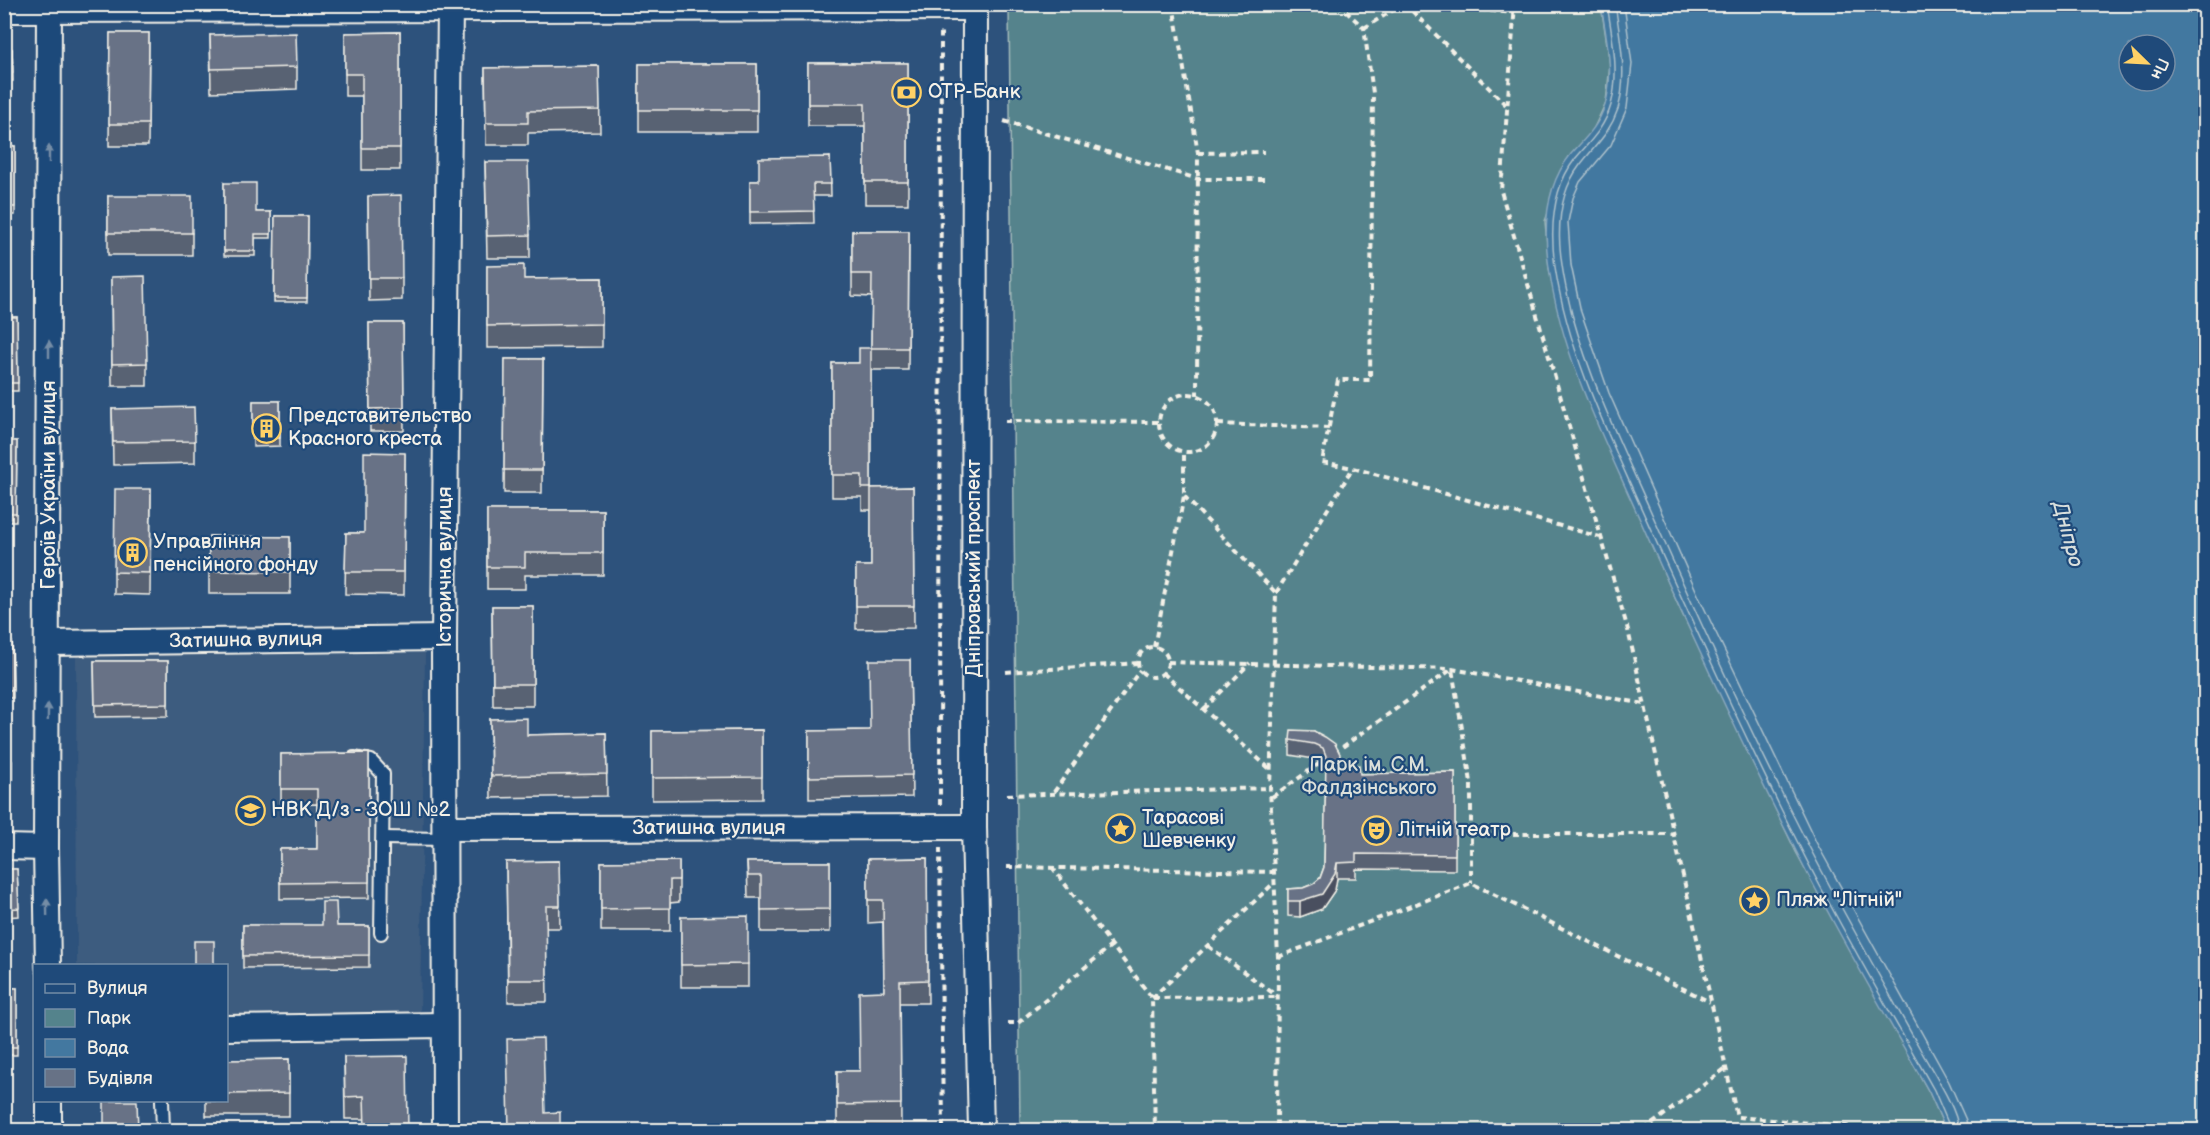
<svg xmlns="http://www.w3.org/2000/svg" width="2210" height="1135" viewBox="0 0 2210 1135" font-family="'Balsamiq Sans',sans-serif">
	<rect width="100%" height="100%" fill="#2d527c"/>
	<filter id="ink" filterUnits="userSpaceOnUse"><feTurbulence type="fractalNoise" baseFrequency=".0167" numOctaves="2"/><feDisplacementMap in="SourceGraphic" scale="12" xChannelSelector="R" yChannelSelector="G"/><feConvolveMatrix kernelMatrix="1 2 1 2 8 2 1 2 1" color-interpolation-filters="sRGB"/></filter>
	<g filter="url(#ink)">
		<!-- built -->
		<polygon fill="#3e5c7f" points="425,653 420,1015 227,1016 226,966 77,965 76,655"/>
		<!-- green -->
		<polygon fill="#54838c" stroke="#a4baba" stroke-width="1.5" points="1009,5 1601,5 1610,65 1606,102 1592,132 1569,157 1545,221 1549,268 1560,318 1588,401 1679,607 1796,852 1929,1092 1946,1130 1020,1130"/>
		<!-- water -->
		<path fill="#4378a0" stroke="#8aa8bd" stroke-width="1.5" fill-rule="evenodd" d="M 1601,5 L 2205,5 L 2205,1130 L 1946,1130 L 1929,1092 C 1884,1012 1837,933 1796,851 C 1743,746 1693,639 1645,531 C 1608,447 1562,360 1549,268 C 1543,229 1545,186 1571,154 C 1585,138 1598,127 1605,105 C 1615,73 1606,37 1601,5 ZM 2129,45 L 2165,45 L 2165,81 L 2129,81 Z"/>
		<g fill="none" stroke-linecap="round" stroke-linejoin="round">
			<!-- shore -->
			<g stroke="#adc1cb" stroke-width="1.5">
				<path d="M 1607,4 C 1612,37 1620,72 1611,105 C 1604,129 1590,141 1575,159 C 1551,190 1550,230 1555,267 C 1569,359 1614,446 1651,530 C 1699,637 1748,744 1801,849 C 1842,931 1889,1010 1934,1090 L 1951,1130"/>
				<path d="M 1615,4 C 1620,38 1628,75 1618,109 C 1609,135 1596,144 1580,165 C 1548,207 1560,266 1572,314 C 1593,390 1629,461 1660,532 C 1713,651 1770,775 1832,890 C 1860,942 1890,995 1919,1047 C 1931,1070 1956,1105 1959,1130"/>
				<polyline points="1624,4 1632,64 1627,108 1611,145 1580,182 1573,198 1568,222 1571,265 1581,312 1609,393 1699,597 1816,842 1949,1082 1966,1120 1968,1130"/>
			</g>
			<defs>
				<g id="service">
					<polyline points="354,758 371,761 383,774 381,933"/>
					<polyline points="383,838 445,839"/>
					<polyline points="162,1100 163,1130"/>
				</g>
				<g id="minor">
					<polyline points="975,4 974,827 981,1130"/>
					<polyline points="4,10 975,8"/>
					<polyline points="49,643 444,638"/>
					<polyline points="445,828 974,827"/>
					<polyline points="4,847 46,848"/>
					<polyline points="48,966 46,848 49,4"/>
					<polyline points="226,1028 444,1025"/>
					<polyline points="49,1130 49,1100"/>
					<polyline points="445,1130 444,638 450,4"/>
				</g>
			</defs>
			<!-- service casing -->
			<use href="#service" stroke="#f4f1e8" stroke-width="16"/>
			<!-- minor casing -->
			<use href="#minor" stroke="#f4f1e8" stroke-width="28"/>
			<!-- path -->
			<g stroke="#f4f1e8" stroke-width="4" stroke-dasharray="6 4.5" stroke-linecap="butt">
				<polyline points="1173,4 1198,153 1197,395"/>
				<polyline points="1338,4 1364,28 1373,93 1370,380 1338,380 1322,462 1353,468 1600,537"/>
				<polyline points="1405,4 1507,106"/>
				<polyline points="1417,4 1515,13"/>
				<polyline points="1515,4 1501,191 1628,630 1737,1117 1846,1126 1859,1130"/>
				<polyline points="1364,28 1403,4"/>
				<polyline points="1004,121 1198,179 1264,179"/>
				<polyline points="1198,153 1264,152"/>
				<circle cx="1188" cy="423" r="29"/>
				<polyline points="1005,421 1158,422"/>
				<polyline points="1218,424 1329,428"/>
				<polyline points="1184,496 1276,593 1270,788 1278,957 1277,1130"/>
				<polyline points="1276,593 1353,468"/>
				<circle cx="1153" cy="662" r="15"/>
				<polyline points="1154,647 1184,496 1184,452"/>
				<polyline points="1168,662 1452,669 1645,704"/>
				<polyline points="1006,672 1138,663"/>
				<polyline points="1163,673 1271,770"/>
				<polyline points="1204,709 1250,663"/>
				<polyline points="1334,753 1452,669 1471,782 1471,883"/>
				<polyline points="1054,792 1140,670"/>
				<polyline points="1007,795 1270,788"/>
				<polyline points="1272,797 1320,763"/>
				<polyline points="940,805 941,29"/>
				<polyline points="1471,834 1674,834"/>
				<polyline points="940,848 943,1130"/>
				<polyline points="1007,867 1274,872"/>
				<polyline points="1052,867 1152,998 1155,1130"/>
				<polyline points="1208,946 1277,996"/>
				<polyline points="1278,957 1471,883 1710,1002"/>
				<polyline points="1152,998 1275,882"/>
				<polyline points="1153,998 1277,997"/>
				<polyline points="1008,1023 1018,1023 1112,945"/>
				<polyline points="1644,1130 1726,1068"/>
			</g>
			<!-- service -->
			<use href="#service" stroke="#1f4a7a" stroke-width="12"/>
			<!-- minor -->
			<use href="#minor" stroke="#1f4a7a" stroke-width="24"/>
		</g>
		<!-- wall -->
		<g fill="#596273" stroke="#f4f1e8" stroke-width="1.5">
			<polygon points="400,32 400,170 362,170 362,96 345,96 345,33"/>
			<polygon points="110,33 149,33 148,146 109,146"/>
			<polygon points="210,35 297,67 297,89 211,92"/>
			<polygon points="4,49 12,49 13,81 4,81"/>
			<polygon points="808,63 908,63 908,204 865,204 865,126 808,126"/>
			<rect x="639" y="64" width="118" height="68"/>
			<polygon points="599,66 600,132 528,133 528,145 486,145 485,68"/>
			<rect x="4" y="146" width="11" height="69"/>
			<polygon points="830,157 831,196 813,196 814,223 750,224 750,181 759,181"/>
			<polygon points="485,162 530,235 530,258 487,258"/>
			<polygon points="224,183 256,212 271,212 271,238 255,238 255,256 224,256"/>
			<polygon points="108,196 192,233 192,255 108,255"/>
			<polygon points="368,196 402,278 402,300 369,301"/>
			<polygon points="275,216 308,216 307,302 274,302"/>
			<polygon points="852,231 909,231 908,370 871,370 871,488 913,487 914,628 856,629 856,566 871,566 871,510 862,510 862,497 832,497 832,363 859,363 871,348 872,297 852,296"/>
			<polygon points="487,266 524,279 602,278 602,347 487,348"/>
			<polygon points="111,277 147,363 147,386 112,386"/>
			<polygon points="4,317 17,317 18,391 4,391"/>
			<polygon points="369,323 403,323 404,431 370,431"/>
			<polygon points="505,359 543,359 542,493 504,493"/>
			<polygon points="253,401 280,401 280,446 253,447"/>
			<polygon points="112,409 195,441 195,463 113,465"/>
			<polygon points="4,441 17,441 16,521 4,521"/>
			<polygon points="405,453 404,595 345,594 346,533 364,533"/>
			<polygon points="151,489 150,595 114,594 114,572"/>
			<polygon points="487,510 603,510 603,575 525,575 525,589 487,589"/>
			<polygon points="209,536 290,537 290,594 209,594"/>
			<polygon points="492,606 533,606 533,706 493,706"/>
			<polygon points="4,642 12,642 13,698 4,698"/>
			<polygon points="910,660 912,797 809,799 809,731 870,730"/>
			<polygon points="94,661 168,661 168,716 95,717"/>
			<polygon points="490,719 527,735 606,733 607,796 491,798"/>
			<polygon points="762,730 762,799 652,800 652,731"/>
			<polygon points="1314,731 1340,767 1360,774 1455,772 1455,870 1356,869 1356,878 1337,878 1335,890 1322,909 1300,917 1288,916 1288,889 1303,888 1313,884 1320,878 1324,867 1326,771 1323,764 1314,759 1290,755 1290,740"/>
			<polygon points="369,753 369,898 280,899 280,849 317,849 317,804 281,805 281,754"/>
			<rect x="4" y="761" width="8" height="46"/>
			<polygon points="927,858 928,1003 900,1003 901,1126 837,1127 837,1071 860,1071 884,991 883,922 868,923 868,859"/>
			<polygon points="559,861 560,928 546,928 547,1002 508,1002 506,862"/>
			<polygon points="679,861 679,902 670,903 670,931 601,931 601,862"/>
			<polygon points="747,862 830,862 830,932 761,932 761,898 748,898"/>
			<polygon points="4,869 17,869 19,916 4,917"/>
			<polygon points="681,917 748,964 748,987 681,987"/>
			<polygon points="243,925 369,926 369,967 243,968"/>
			<rect x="4" y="988" width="13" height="67"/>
			<polygon points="344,1057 408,1131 364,1119 345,1119"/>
			<polygon points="289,1059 289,1116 206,1116 206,1101 226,1101 226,1060"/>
		</g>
		<!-- shaded-wall -->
		<polygon fill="#48505e" stroke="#f4f1e8" stroke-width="1.5" points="1337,863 1337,878 1335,890 1322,909 1300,917 1300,901"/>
		<!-- building -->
		<g fill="#677286" stroke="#f4f1e8" stroke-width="1.5">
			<polygon points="400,32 400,148 362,148 362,74 345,74 345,33"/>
			<polygon points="110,33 149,33 148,124 109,124"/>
			<polygon points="296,33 297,67 211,69 210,35"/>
			<polygon points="4,49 12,49 13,73 4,73"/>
			<polygon points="808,63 908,63 908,182 865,182 865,104 808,104"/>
			<rect x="639" y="64" width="118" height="46"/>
			<polygon points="599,66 600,110 528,111 528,123 486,123 485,68"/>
			<rect x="4" y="146" width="11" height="61"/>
			<polygon points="830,157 831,184 813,184 814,211 750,212 750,181 759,181 759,158"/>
			<polygon points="485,162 528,162 530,235 487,236"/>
			<polygon points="224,183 256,183 256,212 271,212 271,234 255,234 255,251 224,251"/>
			<polygon points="401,195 402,278 369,278 368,196"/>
			<rect x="108" y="196" width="84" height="37"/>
			<polygon points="275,216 308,216 307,298 274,298"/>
			<polygon points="852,231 909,231 908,348 871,348 872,274 852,274"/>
			<polygon points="524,265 524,279 602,278 602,324 487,326 487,266"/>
			<polygon points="145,276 147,363 112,364 111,277"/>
			<polygon points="4,317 17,317 18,383 4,383"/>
			<polygon points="369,323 403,323 404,408 370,409"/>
			<polygon points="859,348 871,348 871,488 862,488 862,475 832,475 832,363 859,363"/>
			<polygon points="505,359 543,359 542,470 504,470"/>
			<rect x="253" y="401" width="27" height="37"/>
			<polygon points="194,407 195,441 113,442 112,409"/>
			<polygon points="4,441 17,441 16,513 4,513"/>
			<polygon points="364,452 405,453 404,572 345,572 346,533 364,533"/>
			<polygon points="913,487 914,606 856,606 856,566 871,566 871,488"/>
			<polygon points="115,489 151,489 150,573 114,572"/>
			<polygon points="487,510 603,510 603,553 525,553 525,567 487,567"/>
			<polygon points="209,536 290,537 290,572 209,571"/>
			<polygon points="492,606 533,606 533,684 493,684"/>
			<polygon points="4,642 12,642 13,690 4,690"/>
			<polygon points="869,660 910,660 912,775 809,777 809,731 870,730"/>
			<polygon points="94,661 168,661 168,704 95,705"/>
			<polygon points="527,718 527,735 606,733 607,774 491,776 490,719"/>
			<polygon points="762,730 762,777 652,778 652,731"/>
			<polygon points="1291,730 1314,731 1325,737 1335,744 1340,754 1339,767 1359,765 1360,774 1455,772 1455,855 1356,854 1356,862 1337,863 1335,874 1322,894 1300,901 1288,901 1288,889 1303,888 1313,884 1320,878 1324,867 1326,756 1323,748 1314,744 1290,740"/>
			<polygon points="369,753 369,882 280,883 280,849 317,849 317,789 281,789 281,754"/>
			<rect x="4" y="761" width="8" height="38"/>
			<polygon points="927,858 928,980 900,981 901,1104 837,1105 837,1071 860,1071 859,992 884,991 883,900 868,900 868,859"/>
			<polygon points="559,861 560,906 546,906 547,980 508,980 506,862"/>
			<polygon points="679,861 679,880 670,880 670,908 601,909 601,862"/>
			<polygon points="747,862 830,862 830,909 761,910 761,876 748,876"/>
			<polygon points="4,869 17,869 19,908 4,909"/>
			<polygon points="322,902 336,902 337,926 369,926 369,955 243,956 243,925 322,925"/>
			<polygon points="748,916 748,964 681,965 681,917"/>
			<rect x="194" y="941" width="20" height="25"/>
			<rect x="4" y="988" width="13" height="59"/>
			<polygon points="543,1038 545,1113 560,1112 560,1131 509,1131 507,1039"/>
			<polygon points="407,1056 408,1131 365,1131 364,1096 345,1097 344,1057"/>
			<polygon points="289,1059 289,1093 226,1094 226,1060"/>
			<polygon points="104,1101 137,1101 138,1131 104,1131"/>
			<rect x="4" y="1128" width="11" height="3"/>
		</g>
		<!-- one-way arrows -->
		<defs><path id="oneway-solid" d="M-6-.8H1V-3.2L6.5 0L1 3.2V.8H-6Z" transform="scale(1.5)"/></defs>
		<g fill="#748da6">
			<use href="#oneway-solid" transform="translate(49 154) rotate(-90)"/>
			<use href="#oneway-solid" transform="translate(49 349) rotate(-90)"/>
			<use href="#oneway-solid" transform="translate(48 712) rotate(-89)"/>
			<use href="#oneway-solid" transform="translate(47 907) rotate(-91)"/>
		</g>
	</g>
	<!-- icons -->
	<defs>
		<symbol id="bank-ring" viewBox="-11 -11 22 22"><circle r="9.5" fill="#1f4a7a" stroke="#ffd166" stroke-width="1.5"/><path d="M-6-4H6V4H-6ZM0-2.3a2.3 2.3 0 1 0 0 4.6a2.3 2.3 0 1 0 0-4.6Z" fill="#ffd166"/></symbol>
		<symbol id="building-ring" viewBox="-11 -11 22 22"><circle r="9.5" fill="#1f4a7a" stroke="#ffd166" stroke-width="1.5"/><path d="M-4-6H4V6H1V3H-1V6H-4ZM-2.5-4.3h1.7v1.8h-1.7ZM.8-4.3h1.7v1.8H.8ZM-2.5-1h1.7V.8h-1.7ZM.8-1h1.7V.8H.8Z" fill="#ffd166"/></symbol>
		<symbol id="school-ring" viewBox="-11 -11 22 22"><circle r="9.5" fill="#1f4a7a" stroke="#ffd166" stroke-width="1.5"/><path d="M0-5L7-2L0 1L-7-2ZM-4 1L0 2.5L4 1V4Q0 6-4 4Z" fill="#ffd166"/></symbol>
		<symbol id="sight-ring" viewBox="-11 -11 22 22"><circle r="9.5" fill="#1f4a7a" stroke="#ffd166" stroke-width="1.5"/><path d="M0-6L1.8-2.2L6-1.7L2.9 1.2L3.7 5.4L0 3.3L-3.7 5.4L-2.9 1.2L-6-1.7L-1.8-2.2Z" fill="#ffd166"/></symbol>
		<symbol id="theatre-ring" viewBox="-11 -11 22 22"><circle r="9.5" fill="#1f4a7a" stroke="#ffd166" stroke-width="1.5"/><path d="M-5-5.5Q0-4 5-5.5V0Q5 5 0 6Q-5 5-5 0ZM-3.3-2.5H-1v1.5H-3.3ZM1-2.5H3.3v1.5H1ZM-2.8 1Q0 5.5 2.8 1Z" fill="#ffd166"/></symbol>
	</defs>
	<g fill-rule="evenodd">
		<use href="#bank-ring" x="890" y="76" width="33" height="33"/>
		<use href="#building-ring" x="250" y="412" width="33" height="33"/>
		<use href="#building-ring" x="116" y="536" width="33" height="33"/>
		<use href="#school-ring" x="234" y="794" width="33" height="33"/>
		<use href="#sight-ring" x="1104" y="812" width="33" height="33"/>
		<use href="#theatre-ring" x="1360" y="814" width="33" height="33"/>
		<use href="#sight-ring" x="1738" y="884" width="33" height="33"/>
	</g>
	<g text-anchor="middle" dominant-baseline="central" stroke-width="4.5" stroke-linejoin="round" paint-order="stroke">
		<!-- poi labels -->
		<g font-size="20" fill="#f4f1e8" stroke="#1f4a7a" text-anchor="start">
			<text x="928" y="92">ОТР-Банк</text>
			<text x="288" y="416">Представительство<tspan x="288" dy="23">Красного креста</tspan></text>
			<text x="153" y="542">Управління<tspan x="153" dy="23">пенсійного фонду</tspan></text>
			<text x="271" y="810">НВК Д/з - ЗОШ №2</text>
			<text x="1142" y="818">Тарасові<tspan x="1142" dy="23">Шевченку</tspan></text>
			<text x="1398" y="830">Літній театр</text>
			<text x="1776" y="900">Пляж "Літній"</text>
		</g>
		<!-- street labels -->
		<g font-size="20" fill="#f4f1e8" stroke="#1f4a7a">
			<text transform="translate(49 485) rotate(-90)">Героїв України вулиця</text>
			<text transform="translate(445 567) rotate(-90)">Історична вулиця</text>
			<text transform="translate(974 568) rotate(-90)">Дніпровський проспект</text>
			<text transform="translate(246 640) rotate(-1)">Затишна вулиця</text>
			<text x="709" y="828">Затишна вулиця</text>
		</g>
		<!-- park labels -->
		<g font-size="20" fill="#dce0da" stroke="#1f4a7a">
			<text x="1369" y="765">Парк ім. С.М.<tspan x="1369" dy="23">Фалдзінського</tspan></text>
		</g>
		<!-- water labels -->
		<g font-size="21" font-style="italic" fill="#d9dfdd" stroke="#1f4a7a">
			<text transform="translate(2068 534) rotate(75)">Дніпро</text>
		</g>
	</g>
	<!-- margin -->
	<rect width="2210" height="1135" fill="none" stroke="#1f4a7a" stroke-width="24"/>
	<rect x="12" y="12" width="2186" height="1111" fill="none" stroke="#f4f1e8" stroke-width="2" filter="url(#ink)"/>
	<!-- legend -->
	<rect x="33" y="964" width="195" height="138" fill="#1f4a7a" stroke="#748da6" stroke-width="1.5"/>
	<rect x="45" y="984" width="30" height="9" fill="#1f4a7a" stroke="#748da6" stroke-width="1.5"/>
	<text x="87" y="994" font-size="18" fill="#f4f1e8">Вулиця</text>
	<rect x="45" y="1009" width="30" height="18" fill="#54838c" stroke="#748da6" stroke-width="1.5"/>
	<text x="87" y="1024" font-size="18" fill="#f4f1e8">Парк</text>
	<rect x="45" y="1039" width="30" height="18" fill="#4378a0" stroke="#748da6" stroke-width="1.5"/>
	<text x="87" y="1054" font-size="18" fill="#f4f1e8">Вода</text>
	<rect x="45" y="1069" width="30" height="18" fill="#677286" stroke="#748da6" stroke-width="1.5"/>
	<text x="87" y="1084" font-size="18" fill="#f4f1e8">Будівля</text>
	<!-- north arrow -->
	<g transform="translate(2147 63) rotate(114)"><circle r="28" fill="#1f4a7a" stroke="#748da6" stroke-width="1.5"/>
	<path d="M0-4.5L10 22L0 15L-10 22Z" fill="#ffd166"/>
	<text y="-9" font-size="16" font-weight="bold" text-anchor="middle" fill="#f4f1e8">Пн</text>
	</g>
</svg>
